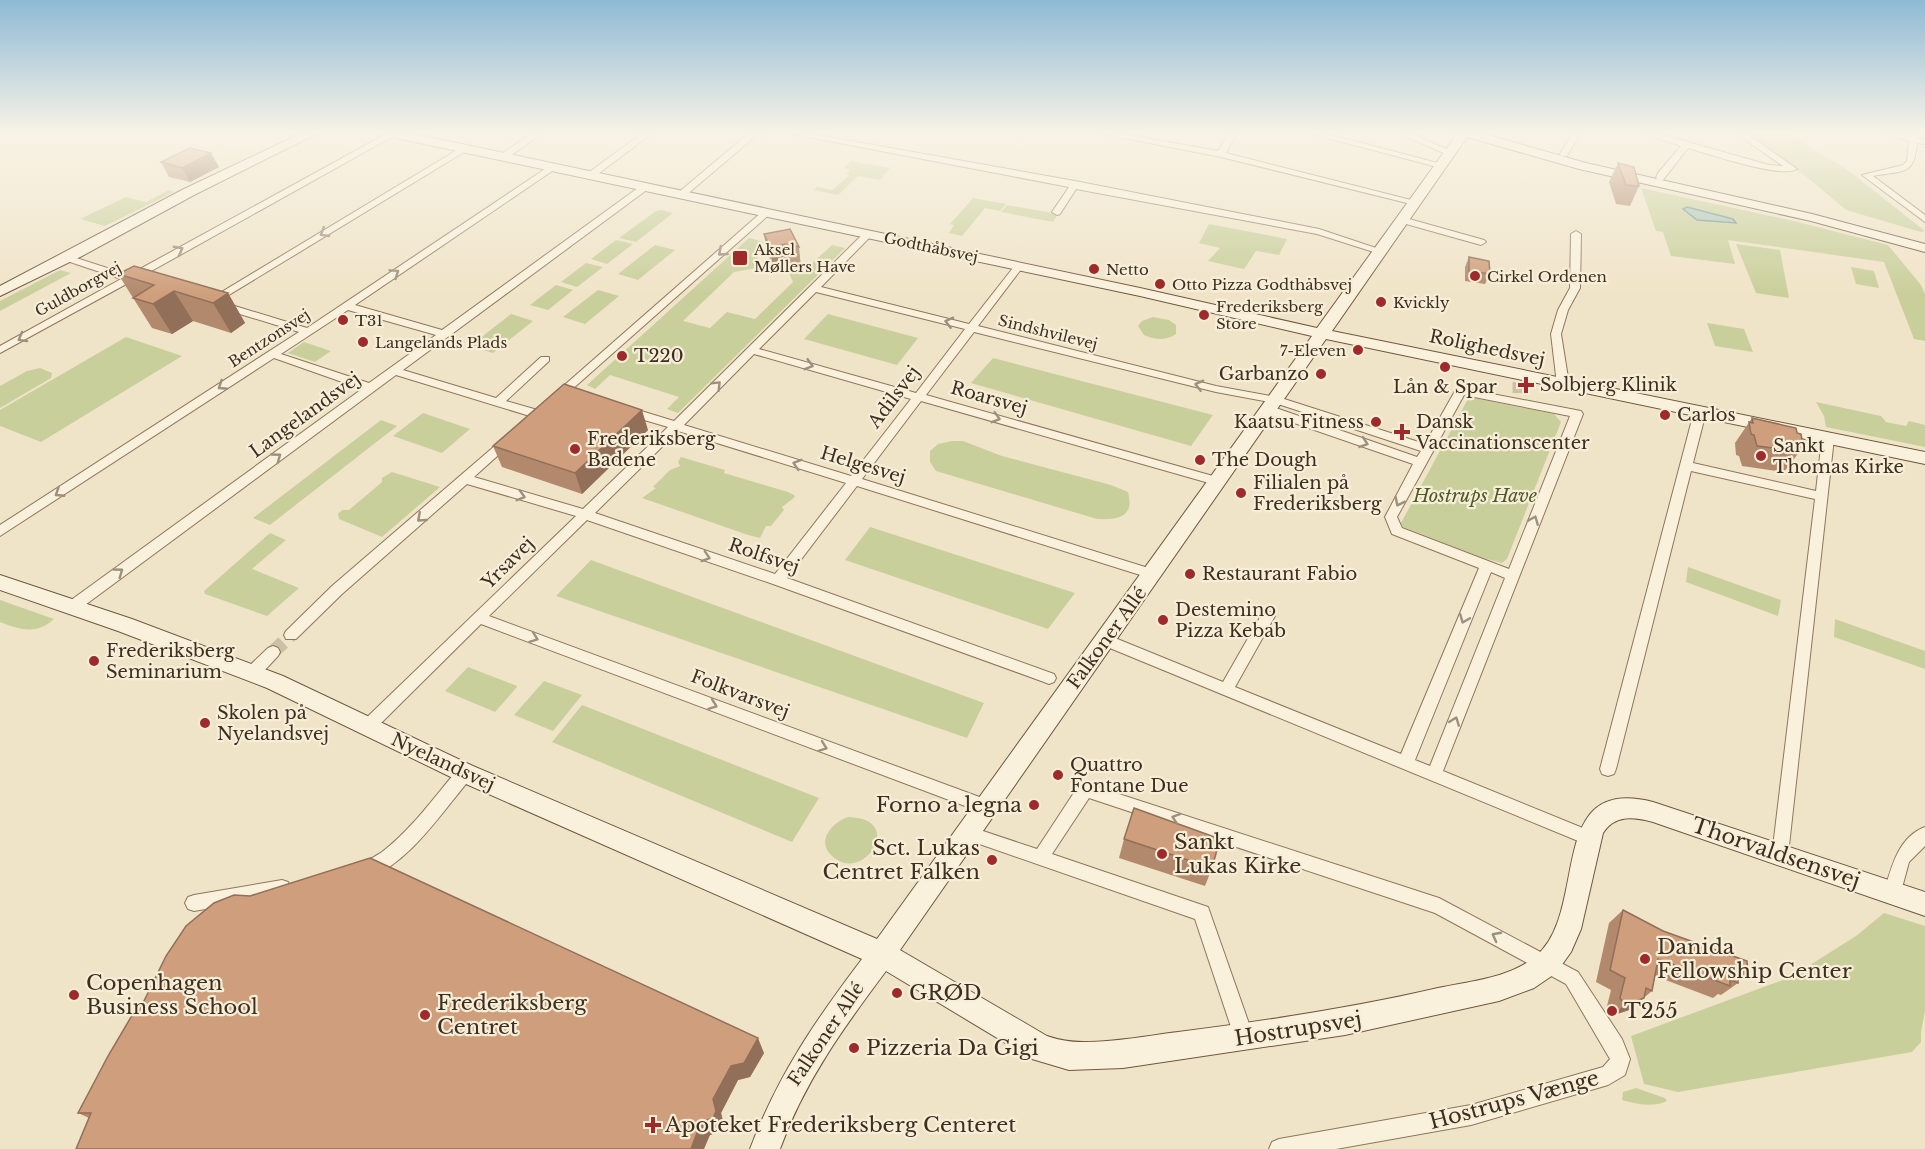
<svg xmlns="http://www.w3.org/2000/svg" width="1925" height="1149" viewBox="0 0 1925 1149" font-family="'Libre Baskerville',serif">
	<rect width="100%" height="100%" fill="#f0e4c8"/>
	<!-- farmland -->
	<polygon fill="#e6deb5" points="234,147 255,152 234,163 212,158"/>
	<!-- green -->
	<g fill="#c9cf9b">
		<polygon points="1744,134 1789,134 1849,171 1925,231 1921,232 1846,210 1808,178"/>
		<polygon points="851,161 890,168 880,180 858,176 838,195 814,190 817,187 833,190 849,175 847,174 850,170 844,168"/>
		<polygon points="1641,188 1794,221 1888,245 1921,285 1925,294 1925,341 1914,339 1884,262 1728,240 1735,264 1671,256 1663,232 1656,231"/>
		<polygon points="169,190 174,192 105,226 80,219 126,197 146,202"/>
		<polygon points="973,198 1006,204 1000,211 985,208 962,236 949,233 954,225 950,224"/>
		<polygon points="1007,205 1058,214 1053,222 1001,212"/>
		<polygon points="661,210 673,213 636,242 619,238 656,211"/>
		<polygon points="1209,224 1287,239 1279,255 1256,251 1244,269 1208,261 1220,248 1199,243"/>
		<polygon points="749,238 764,242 755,252 762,267 734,272 683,321 710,328 727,312 755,319 793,282 788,271 807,268 832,245 845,248 678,413 667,409 679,397 610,375 595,389 587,385"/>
		<polygon points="616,240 633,244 607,264 591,259"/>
		<polygon points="1736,244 1780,250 1789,298 1756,293"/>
		<polygon points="655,245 675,250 638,280 618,274"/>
		<polygon points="586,263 603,267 577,287 561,282"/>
		<polygon points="1851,267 1874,271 1879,288 1856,284"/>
		<polygon points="60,270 71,273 0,311 0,301"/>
		<polygon points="556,285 573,290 548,310 530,305"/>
		<polygon points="598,290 619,296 585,324 563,317"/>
		<polygon points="511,314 533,321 493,353 470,346"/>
		<polygon points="828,314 918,338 897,365 804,339"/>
		<path d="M 1153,317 L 1169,320 L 1176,325 L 1176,334 C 1166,341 1155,340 1144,335 L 1138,326 L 1142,321 Z"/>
		<polygon points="1707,323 1744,329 1753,352 1715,346"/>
		<polygon points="126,337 182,356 41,442 0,426 0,410"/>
		<polygon points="304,342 331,351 315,362 288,353"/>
		<polygon points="993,358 1213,415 1191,446 971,383"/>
		<polygon points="40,368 52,373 51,378 0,408 0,386 27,371"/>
		<polygon points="1469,397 1554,414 1561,422 1507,559 1502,563 1483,558 1403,527 1401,523"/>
		<polygon points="1816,402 1881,416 1886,422 1906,426 1909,421 1925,425 1925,447 1826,427 1824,416"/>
		<polygon points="423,413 470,429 442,453 393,436"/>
		<polygon points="381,420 397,426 270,525 253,518"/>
		<path d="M 952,441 L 963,441 L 1002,456 L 1111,485 L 1128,492 C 1135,517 1118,520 1097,519 L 936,471 L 930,462 L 930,451 L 938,444 Z"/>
		<polygon points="681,457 725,470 724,473 788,492 794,495 795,497 782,507 784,510 771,526 766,526 760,538 748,535 642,498 656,488 653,487 670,470 680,466 678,462"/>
		<polygon points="392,472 440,487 382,537 339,519 338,514 342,510 349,510 382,482 382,478"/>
		<polygon points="870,527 1075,593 1048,629 845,560"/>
		<polygon points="270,533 286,540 252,569 299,588 267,616 205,594 204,591"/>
		<polygon points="591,560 984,703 967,738 556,596"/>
		<polygon points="1688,567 1781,600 1778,616 1686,582"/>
		<path d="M 0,600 L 54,619 C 36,635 21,630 0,622 Z"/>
		<polygon points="1835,619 1925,651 1925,669 1834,637"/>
		<polygon points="468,667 517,686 517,687 495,712 445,691"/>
		<polygon points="544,681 582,695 553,731 514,715"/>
		<polygon points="582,705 819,798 792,842 552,742"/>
		<path d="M 848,817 C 908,818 862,887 831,855 C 816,840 833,822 848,817 Z"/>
		<polygon points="1884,913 1925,926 1925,1011 1921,1032 1921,1042 1912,1052 1678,1092 1644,1084 1631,1036 1791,977 1856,936"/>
		<path d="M 1636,1088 L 1665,1098 L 1667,1101 C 1653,1108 1636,1104 1622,1100 L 1623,1092 Z"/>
	</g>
	<!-- water -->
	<polygon fill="#a9c4bc" stroke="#6f938a" stroke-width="1.5" points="1687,207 1733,219 1736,223 1697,220 1683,209"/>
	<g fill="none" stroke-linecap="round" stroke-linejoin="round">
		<!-- street-tunnel-far1 -->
		<polyline stroke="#ccc0a6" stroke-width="11" stroke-dasharray="11 6" stroke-linecap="butt" points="1518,382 1518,395"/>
		<!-- street-tunnel -->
		<polyline stroke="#ccc0a6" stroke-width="14" stroke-dasharray="14 8" stroke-linecap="butt" points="273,652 291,635"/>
		<defs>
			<g id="street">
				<polygon points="386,134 397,134 137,279 137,282 130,282 0,353 0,346 121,279 64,260 64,256 70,256 129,275"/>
				<polygon points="531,134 541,134 506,159 500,159 500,155"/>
				<polygon points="641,134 651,134 594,177 588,177 588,173"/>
				<polygon points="748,134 758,134 685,196 679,196 679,192"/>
				<polygon points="792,134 812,134 1075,181 1319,229 1385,251 1380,254 1317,234 1076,189 1060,214 1057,215 1052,212 1069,187"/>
				<polygon points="1103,134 1124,134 1218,151 1228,134 1236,134 1226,153 1419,202 1415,205 1221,157"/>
				<polygon points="1312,134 1328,134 1445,165 1441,168"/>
				<polygon points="1400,134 1412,134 1453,152 1446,154"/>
				<polygon points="1572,134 1580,134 1567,156 1561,156 1560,154"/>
				<path d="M 1645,134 L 1660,134 L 1769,165 L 1783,166 L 1737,134 L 1747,134 L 1797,169 C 1782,179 1709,154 1688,148 L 1663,180 L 1660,181 L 1656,178 L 1658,173 L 1681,146 Z"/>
				<path d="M 1886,134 L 1918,134 L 1918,138 L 1925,140 L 1925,144 L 1917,143 C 1914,177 1903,170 1873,176 L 1925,215 L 1925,222 L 1862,175 L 1903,165 L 1907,161 L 1909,141 Z"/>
				<polygon points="462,147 469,149 214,304 210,305 205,302"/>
				<path d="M 551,165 L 558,167 L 355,305 L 442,330 L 642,185 L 648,185 L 648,189 L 403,370 L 496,398 L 541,357 L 549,357 L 549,361 L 506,401 L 541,411 L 543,414 L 541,417 L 533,417 L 396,375 L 77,611 L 67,611 L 65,607 L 67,603 L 362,389 L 274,358 L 0,536 L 0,525 L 299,332 L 217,307 L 217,303 L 225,303 L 307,328 ZM 348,310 L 436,335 L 369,383 L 281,354 Z"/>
				<polygon points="763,211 771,213 560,400 552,400 552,396"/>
				<polygon points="1402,217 1484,240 1486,242 1481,245 1399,222 1397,220"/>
				<polygon points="1576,231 1581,234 1580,288 1568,310 1561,334 1569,384 1563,387 1557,384 1551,334 1558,310 1570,288 1571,234"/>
				<path d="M 865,232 L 873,234 L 821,287 L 969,324 L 1016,264 L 1022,264 L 1022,268 L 978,326 L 1216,386 L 1281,398 L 1425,444 L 1455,391 L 1461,388 L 1581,411 L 1583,414 L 1443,771 L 1595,833 L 1597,838 L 1595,843 L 1589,846 L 1583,843 L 1100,644 L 1098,640 L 1100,636 L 1110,636 L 1223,682 L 1263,612 L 1273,612 L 1275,616 L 1235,687 L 1401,754 L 1479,568 L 1392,534 L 1385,517 L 1413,464 L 1265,413 L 1263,410 L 1269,406 L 1273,407 L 1417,457 L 1421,451 L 1275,403 L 1216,392 L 974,332 L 926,395 L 1220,478 L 1222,481 L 1216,485 L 921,401 L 862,479 L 1158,571 L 1160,574 L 1158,577 L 1153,579 L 857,486 L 787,578 L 1054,674 L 1056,678 L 1054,682 L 1049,684 L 1044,682 L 773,584 L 587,520 L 489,616 L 993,802 L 995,807 L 993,812 L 987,814 L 981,812 L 481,624 L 372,732 L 367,733 L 362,732 L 359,727 L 362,722 L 576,516 L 467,484 L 342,594 L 296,639 L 286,639 L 284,635 L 286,631 L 332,586 L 504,438 L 508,437 L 514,441 L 474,477 L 583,509 L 668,427 L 624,414 L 622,411 L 624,408 L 628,407 L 674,421 ZM 816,292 L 965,329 L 916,393 L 759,349 ZM 754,354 L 911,399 L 851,476 L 684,425 ZM 1464,395 L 1570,416 L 1509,569 L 1402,528 L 1397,517 ZM 678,431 L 846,483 L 775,574 L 595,513 ZM 1491,572 L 1505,578 L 1430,766 L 1415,760 Z"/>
				<polygon points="1700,408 1706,412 1693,463 1816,491 1822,438 1828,434 1834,438 1788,855 1786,860 1780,863 1774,860 1772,855 1815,499 1691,471 1616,769 1614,774 1608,776 1602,774 1600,769 1694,412"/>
				<path d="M 273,646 L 278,648 L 280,652 L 278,656 C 270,664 258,681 246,677 L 244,673 L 246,669 L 268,648 Z"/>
				<path d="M 465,766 L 471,768 L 473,773 L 471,778 C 441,813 410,863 365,880 L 359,878 L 356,872 C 361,863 373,858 382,852 C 412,829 435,796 459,768 Z"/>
				<polygon points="1085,783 1439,898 1578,972 1622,1039 1630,1059 1625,1075 1608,1085 1471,1125 1336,1149 1269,1149 1272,1142 1279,1139 1471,1105 1603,1067 1610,1059 1566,984 1435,913 1089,798 1052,854 1208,907 1254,1038 1251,1045 1244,1048 1237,1045 1195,919 968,840 962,838 960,833 962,828 968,826 1037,849 1079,785"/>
				<path d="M 1925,827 L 1925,846 L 1909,862 L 1899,899 L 1893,901 L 1887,899 L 1884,893 C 1891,868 1898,837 1925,827 Z"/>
				<polygon points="282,880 288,882 291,888 288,894 282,896 194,911 188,909 185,903 188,897 194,895"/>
			</g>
			<g id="secondary">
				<polygon points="300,134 316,134 194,195 82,256 0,296 0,286 184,189"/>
				<path d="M 390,134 L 415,134 L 1140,288 L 1317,328 L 1457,134 L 1485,134 L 1586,163 L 1812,214 L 1925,244 L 1925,252 L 1811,221 L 1579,169 L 1467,137 L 1332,331 L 1925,452 L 1925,464 L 1326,339 L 900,950 L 1047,1036 C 1059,1040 1070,1042 1083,1042 C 1115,1042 1146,1036 1178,1032 C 1265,1021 1352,1008 1438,988 C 1471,981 1510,978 1536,956 C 1590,911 1544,774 1653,802 L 1925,892 L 1925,916 L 1653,822 C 1634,817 1615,814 1603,833 L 1581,929 L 1571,952 L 1556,973 L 1534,988 L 1499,1001 L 1345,1035 L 1123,1068 L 1069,1070 L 1032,1059 L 886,971 C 844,1027 804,1082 780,1149 L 750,1149 C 778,1075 815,1021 862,959 L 457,780 L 267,688 L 118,631 L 0,590 L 0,575 L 132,619 L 283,676 L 473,766 L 877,939 L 1312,336 L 1140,296 L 396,138 Z"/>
			</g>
		</defs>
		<!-- street casing -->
		<use href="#street" stroke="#8d765c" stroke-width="2"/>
		<!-- secondary casing -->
		<use href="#secondary" stroke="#6f573f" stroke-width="2"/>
		<!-- street -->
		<use href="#street" fill="#faf1dc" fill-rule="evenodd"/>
		<!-- secondary -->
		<use href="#secondary" fill="#faf1dc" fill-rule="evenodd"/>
	</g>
	<!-- wall -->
	<g fill="#b2896c">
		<polygon points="161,162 219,167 190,182 169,177"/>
		<polygon points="1618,163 1639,186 1630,206 1616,204 1609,182"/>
		<polygon points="764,234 799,247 801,267 789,263 773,266 767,253"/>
		<polygon points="1469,257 1490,274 1485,284 1465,281 1465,267"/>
		<polygon points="118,274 228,293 245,323 231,333 193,321 172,334 152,328"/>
		<polygon points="1752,418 1797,433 1803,446 1800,449 1800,451 1784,472 1742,466 1739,456 1736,455 1735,443"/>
		<polygon points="648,430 582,494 502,467 493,446"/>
		<polygon points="1124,839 1212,868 1205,886 1119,858"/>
		<polygon points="250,896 764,1053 750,1077 738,1080 721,1113 724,1125 721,1131 710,1135 89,1118 78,1113 139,1011"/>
		<polygon points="1623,910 1748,974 1738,981 1738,983 1721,995 1718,994 1713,998 1655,976 1652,991 1629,1010 1611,1016 1606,1010 1611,990 1596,982 1609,923"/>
	</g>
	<!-- shaded-wall -->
	<g fill="#916f58">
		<polygon points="211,153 219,167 190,182 182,168"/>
		<polygon points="786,244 789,263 773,266 770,247"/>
		<polygon points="174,291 193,321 172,334 153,304"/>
		<polygon points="228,293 245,323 231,333 213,303"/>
		<polygon points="642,410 648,430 582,494 575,473"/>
		<polygon points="1644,998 1629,1010 1611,1016 1625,1005"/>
		<polygon points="758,1038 764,1053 750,1077 738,1080 721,1113 724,1125 721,1131 710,1135 704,1149 691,1149 701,1122 731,1066"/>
	</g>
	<!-- building -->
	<g fill="#cf9f7d" stroke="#916f58" stroke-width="1.5">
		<polygon points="190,148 211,153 182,168 161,162"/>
		<polygon points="1618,163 1634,167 1639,186 1626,185"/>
		<polygon points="790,229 799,247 786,244 770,247 764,234"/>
		<polygon points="1469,257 1489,261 1490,274 1469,271"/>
		<polygon points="134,266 228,293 213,303 174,291 153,304 133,298 154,285 118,274"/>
		<polygon points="564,384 642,410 575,473 493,446"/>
		<polygon points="1752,418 1796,428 1797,433 1801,434 1803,446 1799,445 1800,451 1757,446 1754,435 1751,434 1749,422 1753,423"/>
		<polygon points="1134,808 1220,839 1212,868 1124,839"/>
		<polygon points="370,858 758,1038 744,1063 731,1066 713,1099 716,1111 713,1118 701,1122 691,1149 76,1149 91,1113 78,1113 108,1056 131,1017 139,1011 166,956 186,926 214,903 234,895 250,896"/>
		<polygon points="1623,910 1663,931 1747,961 1748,974 1738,970 1738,983 1730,980 1730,986 1658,959 1652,991 1646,988 1644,998 1625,1005 1620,998 1625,978 1610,970"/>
	</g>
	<!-- one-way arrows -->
	<defs><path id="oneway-chevron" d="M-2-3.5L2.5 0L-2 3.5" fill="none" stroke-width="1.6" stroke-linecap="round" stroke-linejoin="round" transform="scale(1.5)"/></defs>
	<g stroke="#9c907e">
		<use href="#oneway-chevron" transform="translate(324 233) rotate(149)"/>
		<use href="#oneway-chevron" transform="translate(179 250) rotate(-28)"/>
		<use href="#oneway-chevron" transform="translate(722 252) rotate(139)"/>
		<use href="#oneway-chevron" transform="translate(395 273) rotate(-34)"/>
		<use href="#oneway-chevron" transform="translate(949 322) rotate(-166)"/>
		<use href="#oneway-chevron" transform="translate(22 338) rotate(151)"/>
		<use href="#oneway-chevron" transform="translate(809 365) rotate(16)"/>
		<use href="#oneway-chevron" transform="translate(717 385) rotate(-45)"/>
		<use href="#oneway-chevron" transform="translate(1199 385) rotate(-166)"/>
		<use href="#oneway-chevron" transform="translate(222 386) rotate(147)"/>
		<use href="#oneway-chevron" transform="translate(996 418) rotate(16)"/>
		<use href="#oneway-chevron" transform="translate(1364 443) rotate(19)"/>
		<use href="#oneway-chevron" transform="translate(277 457) rotate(-36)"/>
		<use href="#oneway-chevron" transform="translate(797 464) rotate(-163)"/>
		<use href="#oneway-chevron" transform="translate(59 493) rotate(147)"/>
		<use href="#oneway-chevron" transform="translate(521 496) rotate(16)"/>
		<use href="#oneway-chevron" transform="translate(1399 502) rotate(117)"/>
		<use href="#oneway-chevron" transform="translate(421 518) rotate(139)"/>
		<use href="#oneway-chevron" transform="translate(1534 520) rotate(-68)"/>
		<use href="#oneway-chevron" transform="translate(706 557) rotate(18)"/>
		<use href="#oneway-chevron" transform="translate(119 572) rotate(-36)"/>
		<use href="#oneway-chevron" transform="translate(1464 619) rotate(112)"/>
		<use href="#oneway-chevron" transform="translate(534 638) rotate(20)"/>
		<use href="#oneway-chevron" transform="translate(713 705) rotate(20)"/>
		<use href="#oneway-chevron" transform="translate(1455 721) rotate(-69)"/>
		<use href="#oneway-chevron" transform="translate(823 747) rotate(20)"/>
		<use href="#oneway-chevron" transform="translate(1176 818) rotate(-162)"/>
		<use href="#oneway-chevron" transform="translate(1496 936) rotate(-152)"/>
	</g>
	<!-- sky -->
	<linearGradient id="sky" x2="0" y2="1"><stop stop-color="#8fbad6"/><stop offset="0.45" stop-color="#f8f3e6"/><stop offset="1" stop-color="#f8f3e6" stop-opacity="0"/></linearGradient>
	<rect width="1925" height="295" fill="url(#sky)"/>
	<!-- markers -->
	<g fill="#9e2a2b" stroke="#f7eed8" stroke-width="2">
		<rect x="732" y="250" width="16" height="16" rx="3"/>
		<circle cx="1094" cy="269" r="6"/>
		<circle cx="1475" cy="276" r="6"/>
		<circle cx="1160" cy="284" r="6"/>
		<circle cx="1381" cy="302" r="6"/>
		<circle cx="1204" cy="315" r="6"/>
		<circle cx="343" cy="320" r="6"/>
		<circle cx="363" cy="342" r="6"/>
		<circle cx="1358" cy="350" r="6"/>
		<circle cx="622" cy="356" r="6"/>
		<circle cx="1445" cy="367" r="6"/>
		<circle cx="1321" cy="374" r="6"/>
		<path d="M1523 376h6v6h6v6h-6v6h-6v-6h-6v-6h6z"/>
		<circle cx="1665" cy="415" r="6"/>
		<circle cx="1376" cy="422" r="6"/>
		<path d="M1399 423h6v6h6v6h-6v6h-6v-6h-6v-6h6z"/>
		<circle cx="575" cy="449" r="6"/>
		<circle cx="1761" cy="456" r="6"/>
		<circle cx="1200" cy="460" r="6"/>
		<circle cx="1241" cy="493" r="6"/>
		<circle cx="1190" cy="574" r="6"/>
		<circle cx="1163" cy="620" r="6"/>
		<circle cx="94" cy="661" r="6"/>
		<circle cx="205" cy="723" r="6"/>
		<circle cx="1058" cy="775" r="6"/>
		<circle cx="1034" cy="805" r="6"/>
		<circle cx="1162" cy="854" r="6"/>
		<circle cx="992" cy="860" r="6"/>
		<circle cx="1645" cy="959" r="6"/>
		<circle cx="897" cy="993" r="6"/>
		<circle cx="74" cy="995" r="6"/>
		<circle cx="1612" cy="1011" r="6"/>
		<circle cx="425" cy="1015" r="6"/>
		<circle cx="854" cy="1048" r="6"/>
		<path d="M650 1116h6v6h6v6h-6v6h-6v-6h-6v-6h6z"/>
	</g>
	<g text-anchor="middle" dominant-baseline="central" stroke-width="4.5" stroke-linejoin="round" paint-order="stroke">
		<!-- far-street labels -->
		<g font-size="15" fill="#3d2e20" stroke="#f7eed8">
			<text transform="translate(931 247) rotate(12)">Godthåbsvej</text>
			<text transform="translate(78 289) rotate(-29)">Guldborgvej</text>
			<text transform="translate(1048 332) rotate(14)">Sindshvilevej</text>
			<text transform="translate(269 338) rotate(-33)">Bentzonsvej</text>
		</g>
		<!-- far-poi labels -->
		<g font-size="15" fill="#3d2e20" stroke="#f7eed8" text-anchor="start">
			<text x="754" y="249">Aksel<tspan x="754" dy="17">Møllers Have</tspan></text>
			<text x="1106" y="269">Netto</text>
			<text x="1487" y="276">Cirkel Ordenen</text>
			<text x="1172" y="284">Otto Pizza Godthåbsvej</text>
			<text x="1393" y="302">Kvickly</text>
			<text x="1216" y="306">Frederiksberg<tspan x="1216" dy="17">Store</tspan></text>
			<text x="355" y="320">T31</text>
			<text x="375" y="342">Langelands Plads</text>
			<text x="1346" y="350" text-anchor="end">7-Eleven</text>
		</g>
		<!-- street labels -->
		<g font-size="18" fill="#3d2e20" stroke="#f7eed8">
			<text transform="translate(1487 348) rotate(12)">Rolighedsvej</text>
			<text transform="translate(894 397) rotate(-53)">Adilsvej</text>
			<text transform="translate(989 398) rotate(16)">Roarsvej</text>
			<text transform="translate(305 415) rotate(-36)">Langelandsvej</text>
			<text transform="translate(863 465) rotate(17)">Helgesvej</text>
			<text transform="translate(764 556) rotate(19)">Rolfsvej</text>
			<text transform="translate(508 563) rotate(-45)">Yrsavej</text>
			<text transform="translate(1107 638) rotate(-54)">Falkoner Allé</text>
			<text transform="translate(740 694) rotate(21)">Folkvarsvej</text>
			<text transform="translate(443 762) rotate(25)">Nyelandsvej</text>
			<text transform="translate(826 1034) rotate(-56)">Falkoner Allé</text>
		</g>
		<!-- poi labels -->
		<g font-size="18" fill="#3d2e20" stroke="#f7eed8" text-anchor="start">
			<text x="634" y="356">T220</text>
			<text x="1309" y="374" text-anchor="end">Garbanzo</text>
			<text x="1540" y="385">Solbjerg Klinik</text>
			<text x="1445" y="387" text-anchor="middle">Lån &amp; Spar</text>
			<text x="1677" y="415">Carlos</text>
			<text x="1364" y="422" text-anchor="end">Kaatsu Fitness</text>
			<text x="1416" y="422">Dansk<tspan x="1416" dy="21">Vaccinationscenter</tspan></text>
			<text x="587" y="439">Frederiksberg<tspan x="587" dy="21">Badene</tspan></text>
			<text x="1773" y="446">Sankt<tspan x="1773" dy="21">Thomas Kirke</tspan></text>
			<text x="1212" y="460">The Dough</text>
			<text x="1253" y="483">Filialen på<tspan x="1253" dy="21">Frederiksberg</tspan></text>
			<text x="1202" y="574">Restaurant Fabio</text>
			<text x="1175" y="610">Destemino<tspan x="1175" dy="21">Pizza Kebab</tspan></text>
			<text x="106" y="651">Frederiksberg<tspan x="106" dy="21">Seminarium</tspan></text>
			<text x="217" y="713">Skolen på<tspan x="217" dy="21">Nyelandsvej</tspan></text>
			<text x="1070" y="765">Quattro<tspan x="1070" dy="21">Fontane Due</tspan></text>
		</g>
		<!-- park labels -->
		<g font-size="18" font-style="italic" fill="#4d5a26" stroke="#f7eed8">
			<text x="1475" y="496">Hostrups Have</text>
		</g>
		<!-- near-poi labels -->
		<g font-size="21" fill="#3d2e20" stroke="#f7eed8" text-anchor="start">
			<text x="1022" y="805" text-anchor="end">Forno a legna</text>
			<text x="1174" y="842">Sankt<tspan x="1174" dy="24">Lukas Kirke</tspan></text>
			<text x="980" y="848" text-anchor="end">Sct. Lukas<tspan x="980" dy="24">Centret Falken</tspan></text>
			<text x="1657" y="947">Danida<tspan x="1657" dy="24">Fellowship Center</tspan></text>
			<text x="86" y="983">Copenhagen<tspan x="86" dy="24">Business School</tspan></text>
			<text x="909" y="993">GRØD</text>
			<text x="437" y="1003">Frederiksberg<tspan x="437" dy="24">Centret</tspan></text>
			<text x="1624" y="1011">T255</text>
			<text x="866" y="1048">Pizzeria Da Gigi</text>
			<text x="665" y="1125">Apoteket Frederiksberg Centeret</text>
		</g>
		<!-- near-street labels -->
		<g font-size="21" fill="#3d2e20" stroke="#f7eed8">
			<text transform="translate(1776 853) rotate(19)">Thorvaldsensvej</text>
			<text transform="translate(1298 1029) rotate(-9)">Hostrupsvej</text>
			<text transform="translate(1514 1100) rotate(-15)">Hostrups Vænge</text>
		</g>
	</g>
</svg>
